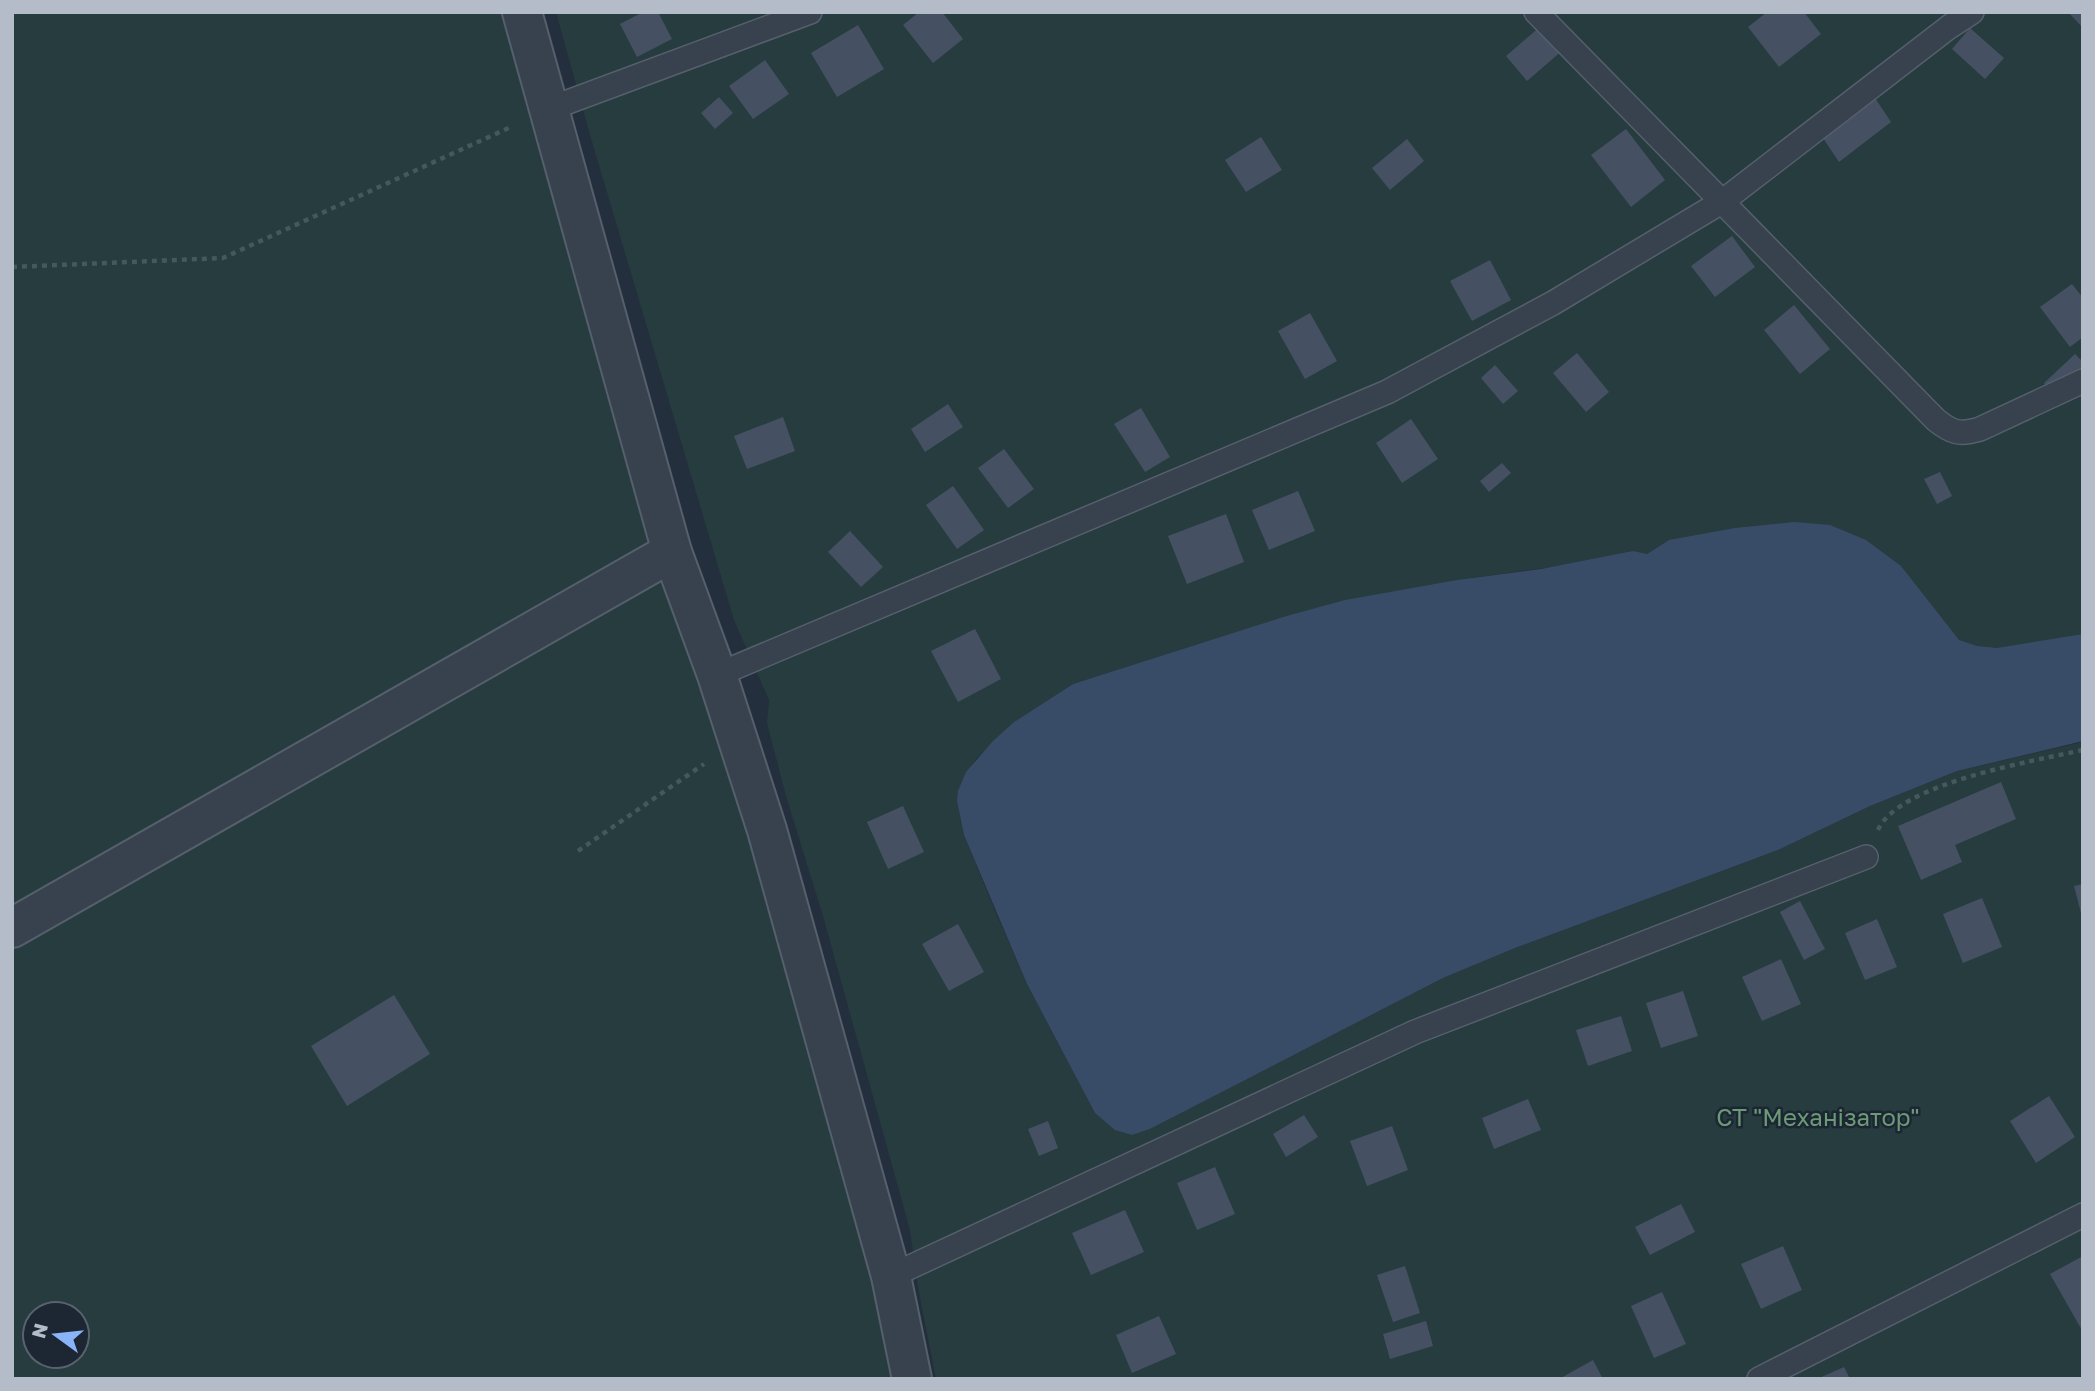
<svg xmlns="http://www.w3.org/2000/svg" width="2095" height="1391" viewBox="0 0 2095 1391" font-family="'Golos Text',sans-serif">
	<rect width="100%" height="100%" fill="#242f3e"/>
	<!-- green -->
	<g fill="#263c3f" fill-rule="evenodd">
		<path d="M 12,12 L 522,12 L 912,1379 L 12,1379 ZM 35,1314 L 77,1314 L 77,1356 L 35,1356 Z"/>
		<path d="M 556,12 L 2083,12 L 2083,634 C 2049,640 1993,658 1961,641 C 1949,635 1911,580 1901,566 L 1669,540 L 1647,554 L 1457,580 L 1283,617 L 1073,684 L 1014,722 L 976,759 L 962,781 L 957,801 L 964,835 L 993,906 L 1027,984 L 1095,1113 L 1132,1135 L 1150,1129 L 1443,978 L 1515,948 L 1778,850 L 1870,806 L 1957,771 L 2083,742 L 2083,1379 L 936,1379 L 918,1287 L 910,1230 L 823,916 L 786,796 L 767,723 L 769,700 L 734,620 L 590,135 Z"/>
	</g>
	<!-- water -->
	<polygon fill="#394c67" points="1794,522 1830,525 1866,540 1901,566 1959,640 1977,646 1997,648 2083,634 2083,741 1957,771 1870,806 1778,850 1515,948 1443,978 1150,1129 1132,1135 1115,1130 1095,1113 1027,984 964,835 957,801 958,791 966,772 993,741 1014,722 1073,684 1283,617 1345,600 1457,580 1541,569 1633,551 1647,554 1669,540 1735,528"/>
	<!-- building -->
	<g fill="#455162">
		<polygon points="643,12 658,12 672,39 637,57 620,24"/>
		<polygon points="919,12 942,12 963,39 933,63 903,25"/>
		<polygon points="1767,12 1804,12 1821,34 1779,67 1748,27"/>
		<polygon points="2068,12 2083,12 2083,28"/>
		<polygon points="858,25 884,69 837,97 811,53"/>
		<polygon points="1542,25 1563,50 1527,81 1506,56"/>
		<polygon points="1970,28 2004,58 1985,79 1952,49"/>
		<polygon points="765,60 789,94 753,119 729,86"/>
		<polygon points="719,97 733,113 715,129 701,113"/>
		<polygon points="1875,98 1891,122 1839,162 1823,138"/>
		<polygon points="1626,129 1665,180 1631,207 1591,155"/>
		<polygon points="1261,137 1282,170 1246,192 1225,160"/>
		<polygon points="1407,139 1424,161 1390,190 1372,168"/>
		<polygon points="1732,236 1755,267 1715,297 1691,266"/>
		<polygon points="1490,260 1511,300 1472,321 1450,281"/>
		<polygon points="2072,284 2083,298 2083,337 2070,347 2040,307"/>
		<polygon points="1794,305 1830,349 1800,374 1764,330"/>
		<polygon points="1310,313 1337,361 1305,379 1278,331"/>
		<polygon points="1577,353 1609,392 1586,412 1553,373"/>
		<polygon points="2075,354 2083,362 2083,387 2064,404 2044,383"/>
		<polygon points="1495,365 1518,391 1503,404 1481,378"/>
		<polygon points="948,404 963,427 925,452 911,429"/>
		<polygon points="1141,408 1170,457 1145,472 1114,424"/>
		<polygon points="783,417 795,451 747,469 734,436"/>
		<polygon points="1411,419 1438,459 1402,483 1376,443"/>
		<polygon points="1004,449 1034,489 1008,508 978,468"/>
		<polygon points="1502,463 1511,473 1489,492 1480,481"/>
		<polygon points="1940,472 1952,496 1937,504 1924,479"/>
		<polygon points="953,486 984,530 957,549 926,505"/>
		<polygon points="1298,491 1315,531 1269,550 1252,510"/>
		<polygon points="1226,514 1244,562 1187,584 1168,536"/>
		<polygon points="850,531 883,567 861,587 828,552"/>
		<polygon points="975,629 1001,679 958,702 931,651"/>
		<polygon points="2001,782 2016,819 1955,845 1962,862 1921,880 1898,826"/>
		<polygon points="903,806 924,852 888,869 867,822"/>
		<polygon points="2083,884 2083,917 2082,917 2074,886"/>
		<polygon points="1982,898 2002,947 1963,963 1943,914"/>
		<polygon points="1800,901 1825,949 1804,960 1780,912"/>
		<polygon points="1877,919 1897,967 1865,980 1845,933"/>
		<polygon points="958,924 984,972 949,991 922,944"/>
		<polygon points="1781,959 1801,1004 1762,1021 1742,977"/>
		<polygon points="1683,991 1698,1036 1661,1048 1646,1003"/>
		<polygon points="394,995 430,1054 347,1106 311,1046"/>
		<polygon points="1621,1016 1632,1051 1588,1066 1576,1030"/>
		<polygon points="2049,1096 2075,1137 2036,1163 2010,1121"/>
		<polygon points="1528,1099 1541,1130 1494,1149 1482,1118"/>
		<polygon points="1304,1115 1318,1137 1286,1157 1273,1134"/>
		<polygon points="1048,1121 1058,1148 1039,1156 1028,1129"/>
		<polygon points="1392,1126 1408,1170 1367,1186 1350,1141"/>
		<polygon points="1215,1167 1235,1214 1197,1230 1177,1183"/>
		<polygon points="1681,1204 1695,1232 1650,1255 1635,1227"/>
		<polygon points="1125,1210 1144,1252 1091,1275 1072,1233"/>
		<polygon points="1783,1246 1802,1290 1761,1309 1741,1264"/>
		<polygon points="2083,1256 2083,1332 2050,1274"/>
		<polygon points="1405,1266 1420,1313 1393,1322 1377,1275"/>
		<polygon points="1662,1292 1686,1344 1654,1358 1631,1306"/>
		<polygon points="1159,1316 1176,1354 1132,1373 1116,1335"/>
		<polygon points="1426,1321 1433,1346 1390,1359 1383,1334"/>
		<polygon points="1593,1360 1603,1379 1559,1379"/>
		<polygon points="1844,1367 1850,1379 1817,1379"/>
	</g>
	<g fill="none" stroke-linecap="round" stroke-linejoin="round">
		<defs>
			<g id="lane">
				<path d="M 1536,12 L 1936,420 C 1952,433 1960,435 1980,429 L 2083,381"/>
				<polyline points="549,109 810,12"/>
				<polyline points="717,675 1387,392 1553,303 1723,201 1949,27 1972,12"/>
				<polyline points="891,1276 1415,1032 1866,857"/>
				<polyline points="1759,1379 2083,1215"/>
			</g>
			<g id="street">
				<polyline points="522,12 672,552 717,675 767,830 891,1276 912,1379"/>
				<polyline points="12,928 672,552"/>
			</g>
		</defs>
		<!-- lane casing -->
		<use href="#lane" stroke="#565f6c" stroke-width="26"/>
		<!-- street casing -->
		<use href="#street" stroke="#565f6c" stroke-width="42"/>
		<!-- path -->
		<g stroke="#44595c" stroke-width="4.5" stroke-dasharray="5 5" stroke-linecap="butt">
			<polyline points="12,267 223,258 513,126"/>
			<path d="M 1878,830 C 1899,783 2034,761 2083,750"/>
			<polyline points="578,851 704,764"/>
		</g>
		<!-- lane -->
		<use href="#lane" stroke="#38414e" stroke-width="23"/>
		<!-- street -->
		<use href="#street" stroke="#38414e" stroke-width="38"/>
	</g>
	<g text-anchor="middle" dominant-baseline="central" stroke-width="5" stroke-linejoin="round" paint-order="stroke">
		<!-- park labels -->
		<g font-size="24" fill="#6b9a76" stroke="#1d2633">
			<text x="1818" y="1116">СТ "Механізатор"</text>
		</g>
	</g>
	<!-- border -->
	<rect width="2095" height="1391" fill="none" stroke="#b4bcc9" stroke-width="28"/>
	<!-- north arrow -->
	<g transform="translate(56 1335) rotate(285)"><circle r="33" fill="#1d2633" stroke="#59626f" stroke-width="2"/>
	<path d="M0-5L12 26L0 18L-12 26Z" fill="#8ab4f8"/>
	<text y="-10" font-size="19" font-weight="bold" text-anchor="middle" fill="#b4bcc9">N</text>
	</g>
</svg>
